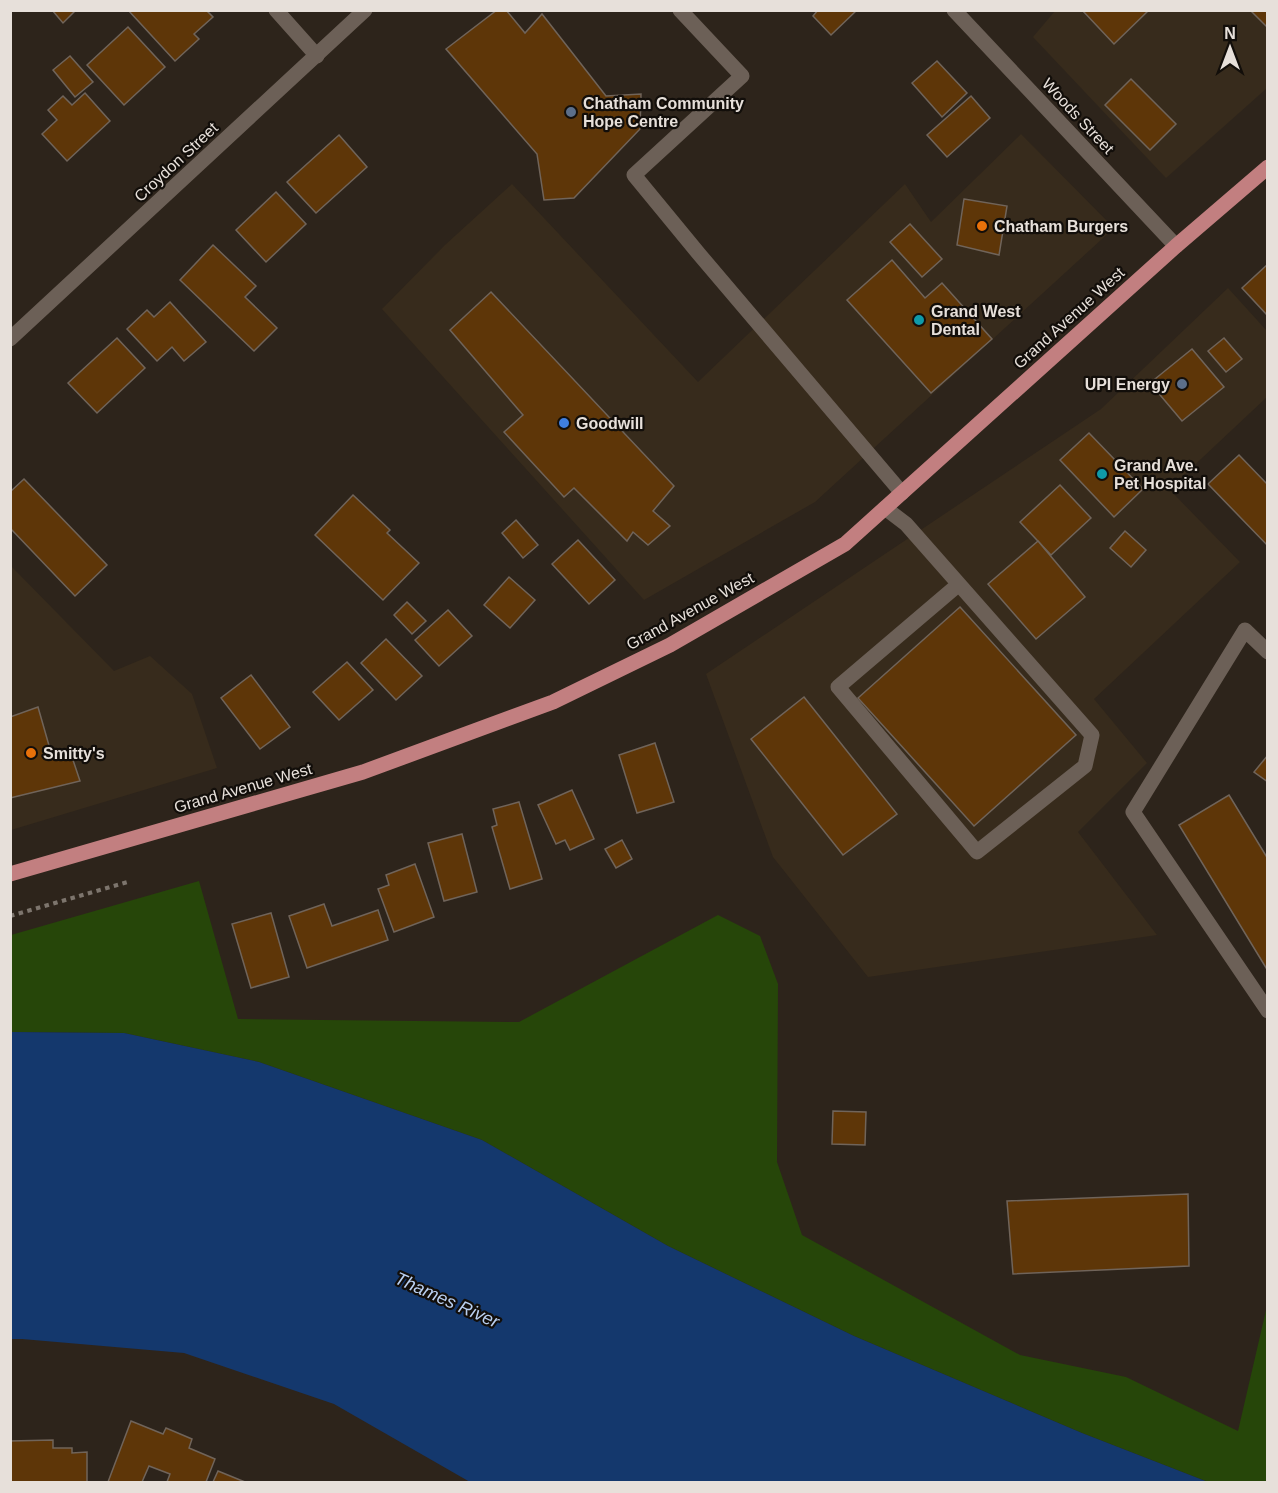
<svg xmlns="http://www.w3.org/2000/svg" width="1278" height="1493" viewBox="0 0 1278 1493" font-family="Helvetica,sans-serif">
	<rect width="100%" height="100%" fill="#2d241b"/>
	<!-- commercial -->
	<g fill="#372b1c">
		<polygon points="1055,11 1267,11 1267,88 1166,178 1033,37"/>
		<polygon points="1021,134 1114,228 815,502 644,600 382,309 445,245 512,184 698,382 905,184 931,222"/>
		<polygon points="1228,288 1267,331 1267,397 1169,489 1240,562 1094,699 1147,763 1078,832 1157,935 868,977 773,857 706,674 1101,409"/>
		<polygon points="10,565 114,671 150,656 192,694 217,768 11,830"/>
	</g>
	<!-- green -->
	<polygon fill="#264609" points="199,881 238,1019 519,1022 718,915 760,936 778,984 777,1162 802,1235 1020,1355 1126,1377 1238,1431 1267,1306 1267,1482 1208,1482 1082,1433 854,1336 668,1246 482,1140 259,1062 124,1033 11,1032 11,935"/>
	<!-- water -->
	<polygon fill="#14386d" points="10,1032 124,1033 259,1062 482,1140 668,1246 854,1336 1082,1433 1208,1482 470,1482 334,1404 184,1353 22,1339 11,1339"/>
	<!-- building -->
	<g fill="#5e3608" stroke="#70645a" stroke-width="1.5">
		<polygon points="52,10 76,10 63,23"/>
		<polygon points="128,10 206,10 213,17 194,34 199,39 175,61"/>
		<polygon points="497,10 506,10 525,33 542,14 606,96 641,94 640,129 574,198 544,200 537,154 446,49"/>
		<polygon points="818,10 857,10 831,35 813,16"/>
		<polygon points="1082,10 1149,10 1114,44"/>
		<polygon points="1250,10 1268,10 1268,28"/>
		<polygon points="128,27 165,67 124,105 87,65"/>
		<polygon points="70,56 93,82 75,97 53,70"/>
		<polygon points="937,61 967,93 942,117 912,83"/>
		<polygon points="1131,79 1176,124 1150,150 1105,105"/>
		<polygon points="85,93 110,121 67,161 42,134 57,120 48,110 63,96 72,105"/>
		<polygon points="971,96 990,118 947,157 927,135"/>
		<polygon points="339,135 367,167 316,213 287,182"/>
		<polygon points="276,192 306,224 266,262 236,230"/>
		<polygon points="964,199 1007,206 999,255 957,245"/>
		<polygon points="910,224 942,259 922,277 890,242"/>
		<polygon points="213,245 256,286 245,297 277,328 254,351 180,280"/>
		<polygon points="892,260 925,298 942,283 992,339 931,393 847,300"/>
		<polygon points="1268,264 1268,316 1242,288"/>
		<polygon points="491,292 674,486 653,511 670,526 648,545 633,532 627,541 574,488 564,497 504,432 523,415 450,330"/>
		<polygon points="170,302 206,342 184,361 172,347 157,361 127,329 147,310 154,317"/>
		<polygon points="117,338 145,368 97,413 68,383"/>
		<polygon points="1224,338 1242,359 1226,372 1208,351"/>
		<polygon points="1192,349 1224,387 1182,421 1150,383"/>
		<polygon points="1089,433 1143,489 1114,517 1060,460"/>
		<polygon points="1239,455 1268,485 1268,546 1208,484"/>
		<polygon points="24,479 107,565 75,596 10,528 10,492"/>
		<polygon points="1060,485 1091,518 1051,555 1020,522"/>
		<polygon points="353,495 390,530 387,533 419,563 383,600 315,535"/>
		<polygon points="516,520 538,545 523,558 502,533"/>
		<polygon points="1125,531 1146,550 1131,567 1110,548"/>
		<polygon points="578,540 615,580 589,604 552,564"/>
		<polygon points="1038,541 1085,597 1036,639 988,584"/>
		<polygon points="509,577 535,600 510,628 484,605"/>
		<polygon points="407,602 426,621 412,634 394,615"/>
		<polygon points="960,607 1076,735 974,826 858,698"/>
		<polygon points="448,610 472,636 439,666 415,640"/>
		<polygon points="386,639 422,676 396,700 361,663"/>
		<polygon points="347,662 373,690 339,720 313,692"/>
		<polygon points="251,675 290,727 260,749 221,698"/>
		<polygon points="804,697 897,814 843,855 751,739"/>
		<polygon points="38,707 52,756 70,751 80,781 10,798 10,717"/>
		<polygon points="655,743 674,802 637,813 619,755"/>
		<polygon points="1268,755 1268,782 1254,772"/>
		<polygon points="572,790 594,839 570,850 565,840 556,844 538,805"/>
		<polygon points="1229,795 1268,859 1268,971 1179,825"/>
		<polygon points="519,802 542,879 510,889 492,827 497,825 493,809"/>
		<polygon points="462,834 477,892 444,901 428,843"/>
		<polygon points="622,840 632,859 616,868 605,849"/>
		<polygon points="415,864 434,917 394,932 378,889 389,885 386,875"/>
		<polygon points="324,904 332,926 378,910 388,940 307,968 289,916"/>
		<polygon points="271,913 289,977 251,988 232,924"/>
		<polygon points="833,1111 866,1112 865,1145 832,1144"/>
		<polygon points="1188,1194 1189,1266 1013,1274 1007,1201"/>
		<polygon points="131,1421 163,1434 166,1428 192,1439 189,1448 215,1459 206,1482 167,1482 170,1474 149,1466 142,1482 108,1482"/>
		<polygon points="53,1440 53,1448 72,1448 72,1453 87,1452 87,1482 10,1482 10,1441"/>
		<polygon points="218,1471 245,1482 213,1482"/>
	</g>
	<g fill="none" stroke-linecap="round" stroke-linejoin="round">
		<!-- path -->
		<polyline stroke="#7d756d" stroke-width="4" stroke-dasharray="4.5 4.5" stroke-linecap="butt" points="10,916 131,881"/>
		<!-- minor -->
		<g stroke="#6c6057" stroke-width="15">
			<polyline points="276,10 317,56"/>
			<polyline points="680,10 742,76 634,175 699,254 902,493"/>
			<polyline points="954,10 1176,246"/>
			<polyline points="10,339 365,10"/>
			<polyline points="885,508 906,524 1092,735 1085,766 977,852 838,687 959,584"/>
			<polyline points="1268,652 1245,630 1133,812 1268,1011"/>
		</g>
		<!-- major -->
		<polyline stroke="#c27f80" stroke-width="15" points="10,874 363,772 553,702 670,645 845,544 1176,246 1268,167"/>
	</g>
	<!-- markers -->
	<g fill="#5c6f8a" stroke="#120e0a" stroke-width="2">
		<circle cx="571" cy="112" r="6"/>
		<circle cx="1182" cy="384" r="6"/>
	</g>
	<g fill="#e8710a" stroke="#120e0a" stroke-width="2">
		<circle cx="982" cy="226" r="6"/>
		<circle cx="31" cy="753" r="6"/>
	</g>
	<g fill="#0f9aa8" stroke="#120e0a" stroke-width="2">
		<circle cx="919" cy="320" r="6"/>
		<circle cx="1102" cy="474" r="6"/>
	</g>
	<circle fill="#3f7fe0" stroke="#120e0a" stroke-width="2" cx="564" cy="423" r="6"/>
	<g text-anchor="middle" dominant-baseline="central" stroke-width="4.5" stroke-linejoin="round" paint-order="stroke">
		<!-- poi labels -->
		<g font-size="16" font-weight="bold" fill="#e7e0da" stroke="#120e0a" text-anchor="start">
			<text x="583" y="103">Chatham Community<tspan x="583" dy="18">Hope Centre</tspan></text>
			<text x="994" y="226">Chatham Burgers</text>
			<text x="931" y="311">Grand West<tspan x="931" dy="18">Dental</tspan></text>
			<text x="1170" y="384" text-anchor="end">UPI Energy</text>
			<text x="576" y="423">Goodwill</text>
			<text x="1114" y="465">Grand Ave.<tspan x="1114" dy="18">Pet Hospital</tspan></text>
			<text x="43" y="753">Smitty's</text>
		</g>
		<!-- street labels -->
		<g font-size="16" fill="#e7e0da" stroke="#120e0a">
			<text transform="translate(1078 116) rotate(47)">Woods Street</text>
			<text transform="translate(176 162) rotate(-43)">Croydon Street</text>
			<text transform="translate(1069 318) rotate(-42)">Grand Avenue West</text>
			<text transform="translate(690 611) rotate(-29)">Grand Avenue West</text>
			<text transform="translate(243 788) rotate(-16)">Grand Avenue West</text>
		</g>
		<!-- water labels -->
		<g font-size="18" font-style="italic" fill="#bad0f1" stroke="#120e0a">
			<text transform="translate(447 1300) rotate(24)">Thames River</text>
		</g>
	</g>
	<!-- border -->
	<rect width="1278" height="1493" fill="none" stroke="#e7e0da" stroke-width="24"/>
	<!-- north arrow -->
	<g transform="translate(1230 48)" stroke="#120e0a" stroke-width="4.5" paint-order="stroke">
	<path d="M0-4.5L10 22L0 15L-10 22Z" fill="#e7e0da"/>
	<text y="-9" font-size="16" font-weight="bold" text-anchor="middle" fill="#e7e0da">N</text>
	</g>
</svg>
